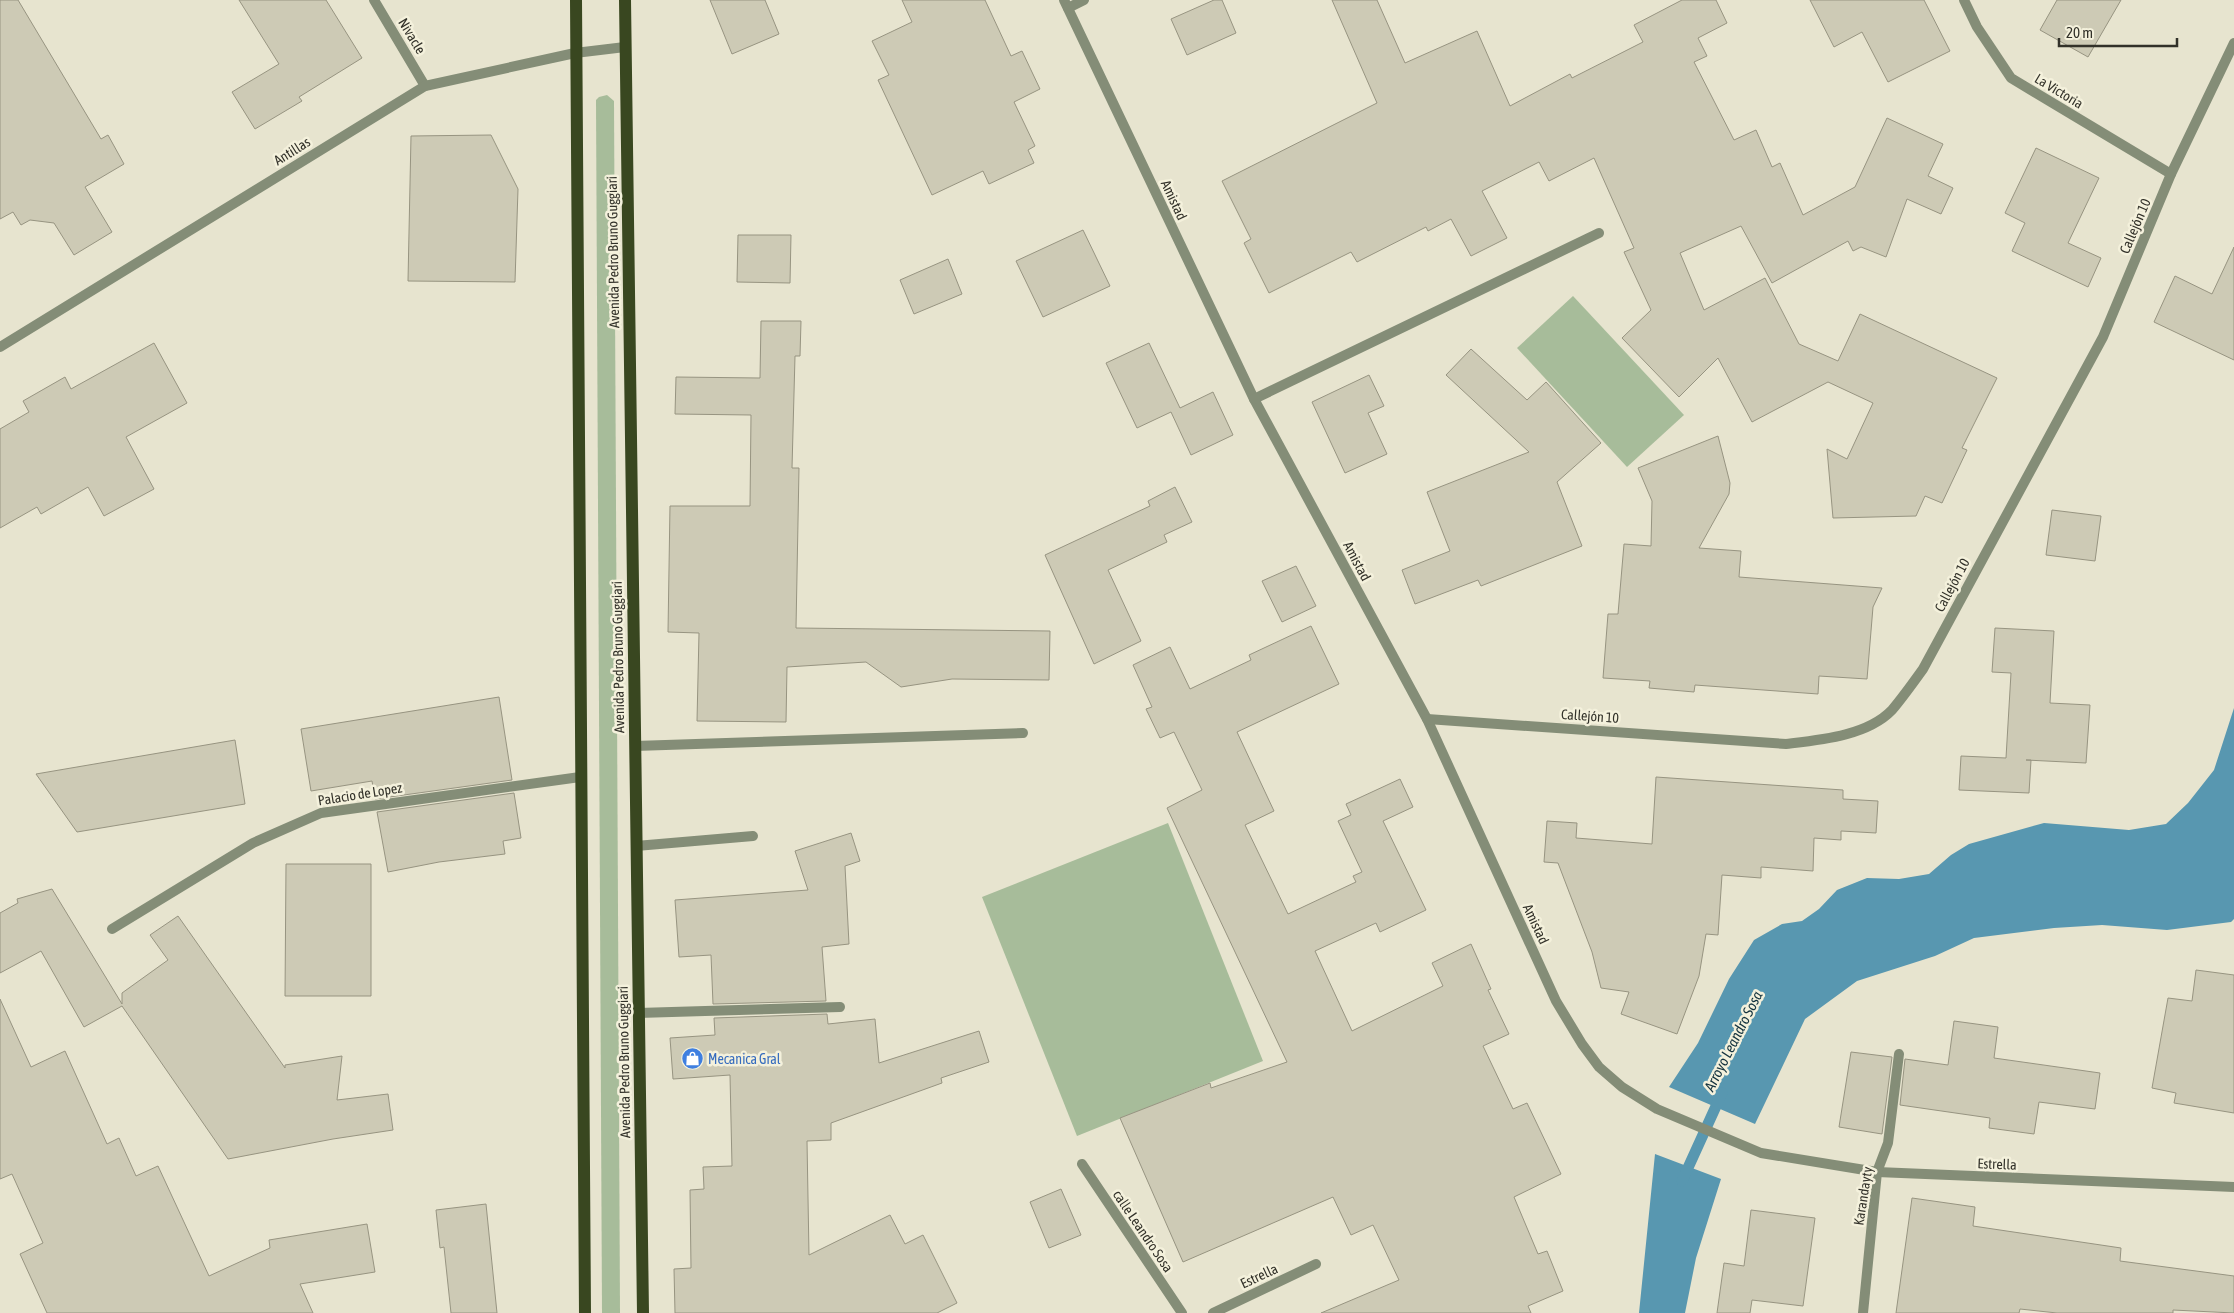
<svg xmlns="http://www.w3.org/2000/svg" width="2234" height="1313" viewBox="0 0 2234 1313" font-family="'Asap Condensed',sans-serif">
	<rect width="100%" height="100%" fill="#e7e4cf"/>
	<!-- green -->
	<g fill="#a7bc9a">
		<polygon points="607,95 614,101 620,1313 602,1313 596,100 599,97"/>
		<polygon points="1573,296 1684,415 1627,467 1517,348"/>
		<polygon points="1168,823 1263,1061 1077,1136 982,897"/>
	</g>
	<!-- water -->
	<g fill="#5897b0">
		<polygon points="2234,708 2234,919 2231,922 2167,930 2102,925 2054,928 1974,938 1935,956 1857,981 1805,1019 1755,1124 1669,1087 1698,1043 1729,979 1754,940 1782,924 1802,921 1819,909 1837,890 1867,878 1899,879 1929,874 1951,855 1969,844 2044,823 2129,830 2166,824 2188,803 2214,770"/>
		<polygon points="1655,1154 1721,1179 1696,1258 1685,1313 1639,1313"/>
	</g>
	<g fill="none" stroke-linecap="round" stroke-linejoin="round">
		<!-- stream -->
		<polyline stroke="#5897b0" stroke-width="11" points="1682,1181 1722,1093"/>
	</g>
	<!-- building -->
	<g fill="#cdcab5" stroke="#979481">
		<polygon points="0,0 18,0 101,139 108,135 124,164 85,187 112,232 74,255 54,223 30,220 21,225 13,212 0,219"/>
		<polygon points="239,0 326,0 362,58 299,97 302,101 255,129 232,92 279,64"/>
		<polygon points="710,0 765,0 779,34 732,54"/>
		<polygon points="902,0 985,0 1011,56 1022,51 1040,89 1014,102 1035,146 1028,150 1034,163 989,184 983,171 932,195 878,80 889,75 872,41 912,22"/>
		<polygon points="1214,0 1222,0 1236,33 1187,55 1171,19"/>
		<polygon points="1332,0 1377,0 1405,63 1477,31 1510,106 1570,74 1572,78 1643,42 1634,25 1682,0 1716,0 1727,23 1698,38 1707,56 1694,62 1734,140 1756,130 1772,167 1780,163 1803,215 1855,187 1887,118 1943,144 1928,176 1953,188 1941,214 1907,199 1886,257 1861,247 1853,251 1848,241 1772,283 1741,226 1680,253 1704,310 1765,278 1799,344 1838,361 1860,314 1997,378 1962,448 1967,450 1942,503 1925,496 1916,516 1833,518 1827,449 1847,459 1873,403 1828,382 1752,422 1718,358 1679,397 1622,338 1651,310 1624,252 1634,248 1594,158 1549,181 1539,162 1482,191 1507,238 1471,256 1451,219 1428,231 1426,227 1357,262 1351,252 1269,293 1244,243 1251,239 1222,181 1377,103"/>
		<polygon points="1810,0 1924,0 1950,51 1888,82 1862,32 1834,47"/>
		<polygon points="2057,0 2121,0 2088,57 2040,30"/>
		<polygon points="491,135 518,189 515,282 408,281 411,136"/>
		<polygon points="2036,148 2099,178 2068,243 2101,258 2088,287 2012,251 2025,223 2005,213"/>
		<polygon points="1083,230 1110,286 1043,317 1016,261"/>
		<polygon points="738,235 791,235 790,283 737,282"/>
		<polygon points="2234,247 2234,360 2154,322 2175,276 2212,294"/>
		<polygon points="948,259 962,294 914,314 900,280"/>
		<polygon points="761,321 801,321 800,356 795,356 792,468 799,468 796,628 1050,631 1049,680 952,679 901,687 866,662 787,667 786,722 697,721 699,633 668,632 670,506 750,506 751,415 675,414 676,377 760,378"/>
		<polygon points="154,343 187,403 126,437 154,489 104,516 88,487 41,514 37,507 0,528 0,429 29,412 23,401 65,377 71,389"/>
		<polygon points="1149,343 1180,408 1213,392 1233,435 1191,455 1171,412 1137,428 1106,363"/>
		<polygon points="1471,349 1527,400 1546,382 1601,443 1557,482 1582,546 1481,586 1478,580 1415,604 1402,570 1450,551 1427,492 1529,452 1446,375"/>
		<polygon points="1369,375 1384,406 1368,413 1387,454 1345,473 1312,402"/>
		<polygon points="1718,436 1730,483 1729,494 1699,548 1741,551 1739,577 1882,588 1873,607 1867,679 1819,676 1818,694 1695,685 1694,692 1649,688 1650,681 1603,678 1608,614 1618,614 1624,544 1651,546 1652,501 1638,468"/>
		<polygon points="1175,487 1192,522 1164,535 1167,542 1108,570 1141,641 1094,664 1045,555 1150,506 1148,501"/>
		<polygon points="2052,510 2101,516 2095,561 2046,555"/>
		<polygon points="1296,566 1316,606 1282,622 1262,581"/>
		<polygon points="1311,626 1339,684 1237,732 1274,811 1245,825 1288,914 1356,882 1353,876 1362,872 1338,821 1351,815 1346,804 1400,779 1413,807 1383,821 1426,910 1380,932 1376,923 1315,951 1352,1031 1443,986 1432,963 1471,944 1491,989 1488,990 1509,1034 1483,1046 1513,1109 1527,1103 1561,1174 1514,1197 1538,1254 1547,1251 1563,1291 1528,1306 1531,1313 1321,1313 1399,1280 1373,1225 1351,1235 1333,1197 1183,1262 1120,1118 1210,1083 1211,1088 1287,1062 1167,808 1202,790 1174,732 1160,738 1146,709 1152,707 1133,665 1170,647 1190,689 1251,660 1249,655"/>
		<polygon points="1995,628 2054,631 2050,703 2090,705 2086,763 2026,760 2031,760 2029,793 1959,790 1961,756 2006,758 2011,673 1992,672"/>
		<polygon points="499,697 512,780 375,799 372,781 311,791 301,729"/>
		<polygon points="235,740 245,804 77,832 36,774"/>
		<polygon points="1656,777 1843,790 1843,799 1878,801 1876,833 1841,831 1841,840 1814,838 1813,871 1761,867 1761,878 1722,875 1718,935 1706,934 1699,976 1677,1034 1621,1014 1629,992 1601,988 1592,952 1558,863 1544,862 1547,821 1577,823 1576,838 1652,844"/>
		<polygon points="514,793 521,838 503,841 505,854 439,862 388,872 377,812"/>
		<polygon points="851,833 860,861 845,866 849,944 822,947 826,1001 713,1004 711,955 679,957 675,900 808,890 795,851"/>
		<polygon points="286,864 371,864 371,996 285,996"/>
		<polygon points="52,889 122,1004 122,993 168,960 150,935 178,916 285,1068 285,1065 342,1056 337,1100 388,1094 393,1130 333,1139 228,1159 122,1006 84,1027 41,951 0,973 0,913 18,903 17,899"/>
		<polygon points="2196,970 2234,975 2234,1113 2174,1103 2176,1093 2152,1088 2168,998 2192,1001"/>
		<polygon points="0,999 31,1067 65,1051 107,1144 119,1138 136,1176 158,1166 209,1276 270,1248 269,1240 367,1224 375,1272 300,1284 313,1313 47,1313 20,1254 43,1243 12,1174 0,1179"/>
		<polygon points="827,1014 828,1024 875,1019 879,1063 979,1031 989,1062 941,1078 942,1083 831,1123 831,1140 807,1141 809,1255 890,1215 905,1244 923,1235 957,1303 937,1313 675,1313 674,1269 691,1268 690,1190 704,1189 703,1167 732,1166 730,1075 673,1079 670,1038 715,1035 714,1018"/>
		<polygon points="1954,1021 1998,1027 1994,1058 2100,1073 2095,1109 2039,1102 2034,1134 1989,1128 1990,1118 1900,1105 1905,1059 1948,1065"/>
		<polygon points="1851,1052 1892,1057 1882,1134 1839,1127"/>
		<polygon points="1061,1189 1081,1235 1049,1248 1030,1202"/>
		<polygon points="1912,1198 1975,1207 1973,1226 2121,1248 2120,1261 2234,1276 2234,1313 2173,1310 2173,1313 2057,1313 2020,1309 2019,1313 1896,1313"/>
		<polygon points="486,1204 497,1313 451,1313 444,1247 440,1248 436,1210"/>
		<polygon points="1751,1210 1815,1218 1803,1306 1752,1300 1750,1313 1717,1313 1724,1263 1744,1266"/>
	</g>
	<g fill="none" stroke-linecap="round" stroke-linejoin="round">
		<!-- service -->
		<g stroke="#848d77" stroke-width="10">
			<polyline points="635,746 1023,733"/>
			<polyline points="636,846 753,836"/>
			<polyline points="638,1013 840,1007"/>
		</g>
		<!-- minor -->
		<g stroke="#848d77" stroke-width="10">
			<polyline points="374,0 425,86"/>
			<polyline points="1064,0 1254,399 1427,719 1556,1001 1582,1044 1599,1067 1622,1087 1657,1109 1761,1153 1877,1172 2234,1187"/>
			<polyline points="1964,0 1977,27 2011,78 2171,174"/>
			<polyline points="1068,8 1084,0"/>
			<polyline points="1254,399 1599,233"/>
			<path d="M 1427,719 L 1786,744 C 1820,740 1867,736 1892,710 C 1903,697 1913,683 1923,669 L 2103,337 L 2171,174 L 2234,43"/>
			<polyline points="112,929 253,843 321,813 580,777"/>
			<polyline points="1082,1164 1182,1313"/>
			<polyline points="1213,1313 1316,1264"/>
			<polyline points="1863,1313 1877,1172 1888,1143 1899,1054"/>
		</g>
		<!-- tertiary -->
		<polyline stroke="#848d77" stroke-width="10" points="0,347 425,86 575,53 625,47"/>
		<!-- primary -->
		<g stroke="#394720" stroke-width="12">
			<polyline points="576,0 585,1313"/>
			<polyline points="625,0 643,1313"/>
		</g>
	</g>
	<!-- icons -->
	<defs>
		<symbol id="shop-disc" viewBox="-11 -11 22 22"><circle r="9.5" fill="#3f7fe0" stroke="#f4f1dc"/><path d="M-5-2.5h2.3a2.7 3.5 0 0 1 5.4 0H5L5.5 6h-11ZM-1.5-2.5h3a1.5 2.3 0 0 0-3 0Z" fill="#fff"/></symbol>
	</defs>
	<g fill-rule="evenodd">
		<use href="#shop-disc" x="680" y="1046" width="25" height="25"/>
	</g>
	<g text-anchor="middle" dominant-baseline="central" stroke-width="5" stroke-linejoin="round" paint-order="stroke">
		<!-- street labels -->
		<g font-size="14" fill="#323129" stroke="#f4f1dc">
			<text transform="translate(412 36) rotate(59)">Nivacle</text>
			<text transform="translate(2059 91) rotate(31)">La Victoria</text>
			<text transform="translate(292 151) rotate(-32)">Antillas</text>
			<text transform="translate(1174 200) rotate(65)">Amistad</text>
			<text transform="translate(2135 226) rotate(-67)">Callejón 10</text>
			<text transform="translate(613 252) rotate(-91)">Avenida Pedro Bruno Guggiari</text>
			<text transform="translate(1357 561) rotate(62)">Amistad</text>
			<text transform="translate(1952 585) rotate(-62)">Callejón 10</text>
			<text transform="translate(618 657) rotate(-91)">Avenida Pedro Bruno Guggiari</text>
			<text transform="translate(1590 716) rotate(4)">Callejón 10</text>
			<text transform="translate(360 794) rotate(-9)">Palacio de Lopez</text>
			<text transform="translate(1536 924) rotate(65)">Amistad</text>
			<text transform="translate(624 1062) rotate(-91)">Avenida Pedro Bruno Guggiari</text>
			<text transform="translate(1997 1164) rotate(2)">Estrella</text>
			<text transform="translate(1863 1196) rotate(-81)">Karandayty</text>
			<text transform="translate(1143 1231) rotate(56)">calle Leandro Sosa</text>
			<text transform="translate(1259 1276) rotate(-25)">Estrella</text>
		</g>
		<!-- shop labels -->
		<g font-size="14" fill="#366cbe" stroke="#f4f1dc" text-anchor="start">
			<text x="708" y="1059">Mecanica Gral</text>
		</g>
		<!-- water labels -->
		<g font-size="15" font-style="italic" fill="#13323e" stroke="#f4f1dc">
			<text transform="translate(1733 1041) rotate(-63)">Arroyo Leandro Sosa</text>
		</g>
	</g>
	<!-- scale -->
	<path d="M2059 38v8h118v-8" fill="none" stroke="#323129" stroke-width="2.5"/>
	<text x="2066" y="38" font-size="15" fill="#323129" stroke="#f4f1dc" stroke-width="4" paint-order="stroke">20 m</text>
</svg>
